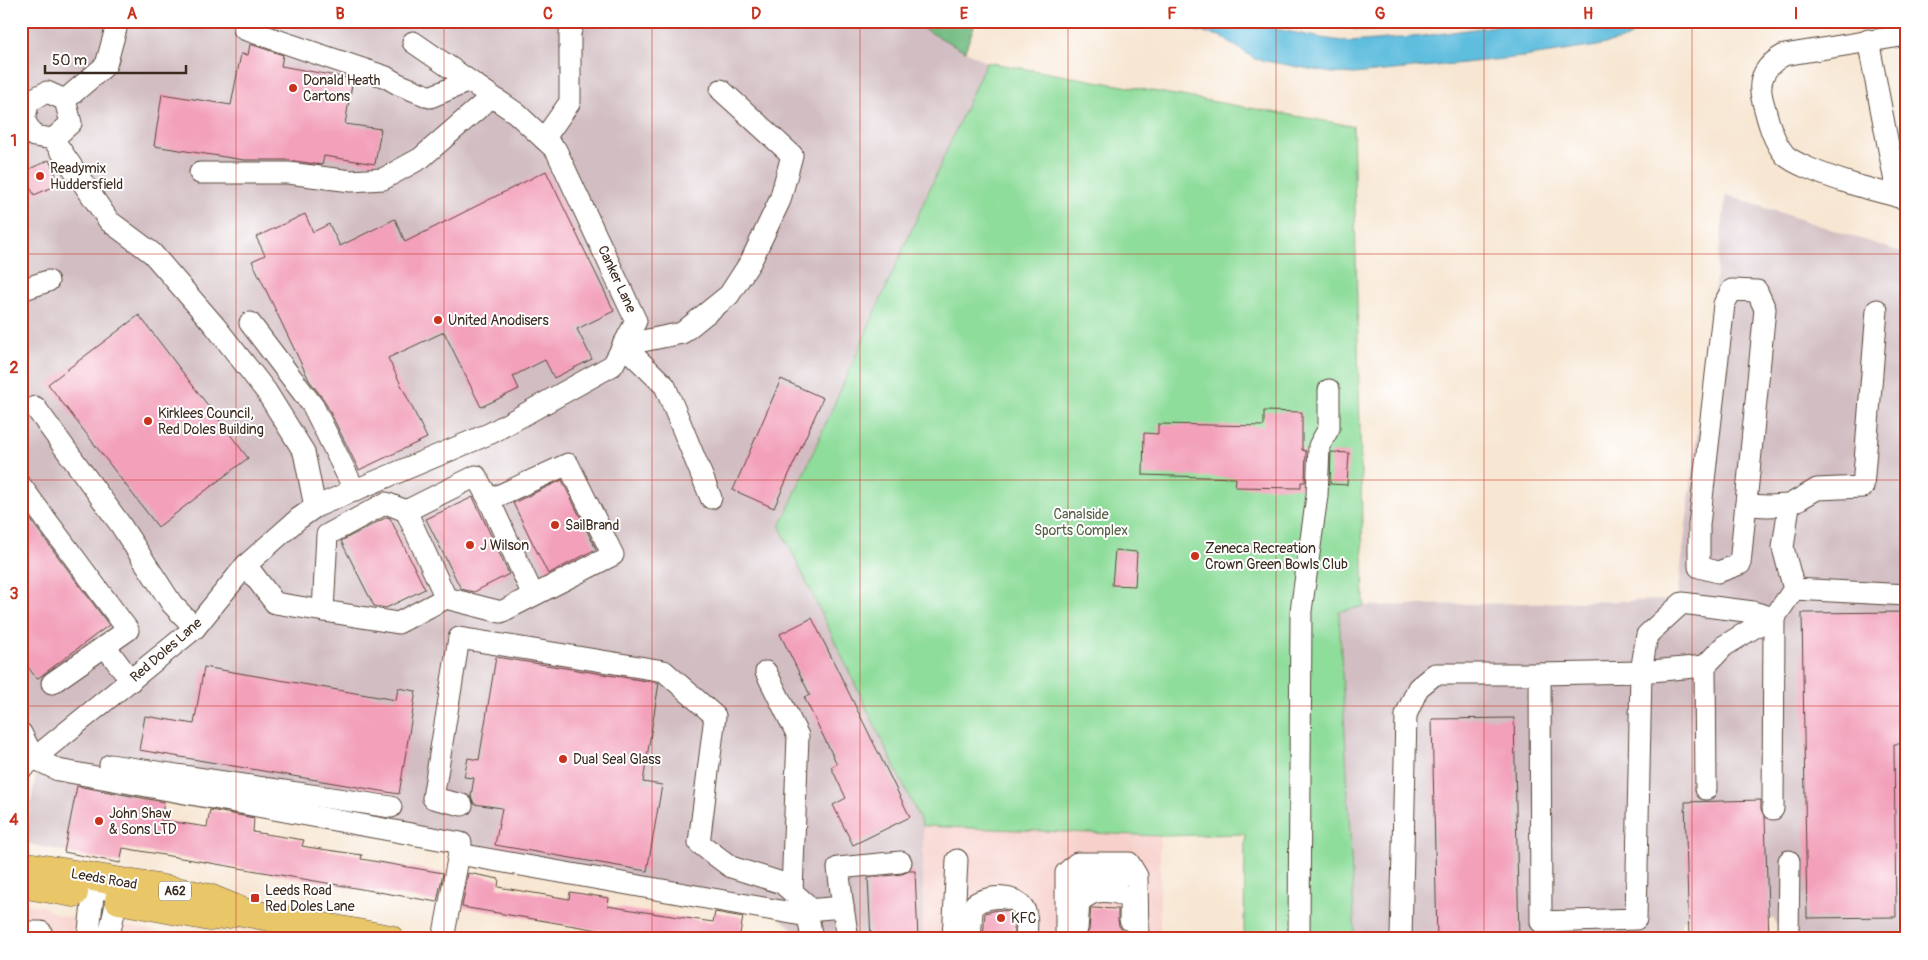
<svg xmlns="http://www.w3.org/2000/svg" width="1928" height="960" viewBox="0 0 1928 960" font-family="Pangolin,sans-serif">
	<rect width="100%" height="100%" fill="#fff"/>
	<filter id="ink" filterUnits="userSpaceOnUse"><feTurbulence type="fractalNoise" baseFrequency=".02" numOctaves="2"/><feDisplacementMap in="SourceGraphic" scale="10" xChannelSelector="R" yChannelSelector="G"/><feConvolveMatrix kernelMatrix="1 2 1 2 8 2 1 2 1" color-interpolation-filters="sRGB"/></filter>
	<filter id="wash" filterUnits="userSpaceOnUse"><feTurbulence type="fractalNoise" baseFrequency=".0096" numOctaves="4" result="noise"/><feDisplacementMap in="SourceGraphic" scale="20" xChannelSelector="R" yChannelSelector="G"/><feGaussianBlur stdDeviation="1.12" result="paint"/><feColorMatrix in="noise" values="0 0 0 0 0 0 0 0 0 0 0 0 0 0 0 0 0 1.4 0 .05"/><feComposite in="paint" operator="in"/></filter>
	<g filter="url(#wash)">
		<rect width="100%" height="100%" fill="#f7e6d2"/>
		<!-- built -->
		<g fill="#f7d0cb">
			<polygon points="923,826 1160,836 1160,939 923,939"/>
			<polygon points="21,904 41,906 61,916 207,939 21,939"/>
		</g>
		<!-- industrial -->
		<g fill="#d2bec2">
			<polygon points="21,21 909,21 986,62 780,527 923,826 923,939 801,939 799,934 771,911 134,790 120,863 24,843 36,775 21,773"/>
			<polygon points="1726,195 1907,254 1907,889 1902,939 1783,939 1774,919 1682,920 1679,936 1575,937 1574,939 1355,939 1339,611 1364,606 1677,600"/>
		</g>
		<!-- green -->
		<g fill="#8fdd9b" stroke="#65845c">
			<polygon points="1315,21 1426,21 1366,31"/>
			<polygon points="986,62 1353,126 1364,606 1339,612 1355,939 1244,939 1245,834 1160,836 923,826 780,527"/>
		</g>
		<!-- forest -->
		<polygon fill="#73bc83" stroke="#577350" points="909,21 976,21 965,51"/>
		<!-- water -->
		<g fill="#5fbdde" stroke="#4d747e">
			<path d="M 1097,21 L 1145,21 C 1128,31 1115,25 1097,21 Z"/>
			<polygon points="1146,21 1207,21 1228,26 1271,28 1321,38 1350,42 1424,36 1531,21 1689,21 1637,28 1631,36 1625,39 1597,46 1523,57 1354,74 1332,73 1255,59 1220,36"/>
		</g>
		<g id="blocks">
			<!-- building -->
			<g fill="#f3a1bb">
				<polygon points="250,44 283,55 281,66 353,79 345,124 381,129 375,164 324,156 322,165 288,160 244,160 154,146 162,94 231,105 241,54 248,55"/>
				<polygon points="49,160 60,184 34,195 23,172"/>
				<polygon points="546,171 614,311 577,329 592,359 554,378 545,360 513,376 519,389 481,407 444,332 388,358 427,438 359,470 324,400 309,380 252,261 265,255 256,237 305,214 313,232 329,224 340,246 395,219 405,242"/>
				<polygon points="139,315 248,458 158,527 48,384"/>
				<polygon points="781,379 823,398 774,508 733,490"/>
				<polygon points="1264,411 1302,412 1302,450 1306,451 1305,482 1301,482 1301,488 1235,487 1236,478 1143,475 1144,433 1158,434 1158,424 1264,426"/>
				<polygon points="1331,452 1349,453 1347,485 1330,484"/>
				<polygon points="562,480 596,549 548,574 513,503"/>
				<polygon points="473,497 509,574 474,592 461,589 426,519"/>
				<polygon points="21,507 109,625 37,679 21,658"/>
				<polygon points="387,517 390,518 425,589 386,608 374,606 341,541"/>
				<polygon points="1115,550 1137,552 1135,586 1112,585"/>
				<polygon points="1907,612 1907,744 1894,744 1896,917 1807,918 1802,613"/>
				<polygon points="812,618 910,817 853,845 833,805 846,798 831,767 837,764 804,697 810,695 780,634"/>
				<polygon points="496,657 659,683 643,782 662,785 647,871 495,845 502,808 474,804 471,796 474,778 464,777 468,758 479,760"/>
				<polygon points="204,667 396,700 398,688 416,691 399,794 139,750 145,716 194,724"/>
				<polygon points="1514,718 1519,939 1437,939 1432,719"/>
				<polygon points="77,786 164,802 161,820 207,827 210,810 254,818 253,832 304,840 302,846 307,847 362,855 361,859 443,873 437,902 123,848 120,863 64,852"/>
				<polygon points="1761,800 1761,809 1765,818 1769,939 1689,939 1685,802"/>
				<polygon points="909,871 915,871 918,939 871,939 868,878 902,874"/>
				<polygon points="468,873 499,879 498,887 569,899 570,892 609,898 608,906 638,911 713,922 715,912 743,917 739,939 652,939 462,907"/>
				<polygon points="1091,908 1118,909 1118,920 1119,926 1123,931 1123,939 1084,939 1089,930"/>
				<polygon points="997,910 1008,911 1012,915 1014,921 1014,939 983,939 985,913"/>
			</g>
		</g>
	</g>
	<g filter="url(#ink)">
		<use href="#blocks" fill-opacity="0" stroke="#574639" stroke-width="1"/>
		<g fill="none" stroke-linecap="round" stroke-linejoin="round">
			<defs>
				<g id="minor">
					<polyline points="244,29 386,77 398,84 430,97 469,81"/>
					<path d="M 1907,35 L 1784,55 C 1767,64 1757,78 1762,98 C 1767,117 1772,140 1785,155 C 1790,160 1801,165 1808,168 C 1840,182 1873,190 1907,199"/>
					<polyline points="1868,40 1898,197"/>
					<polygon points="47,92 65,100 71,123 53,139 34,136 24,120 29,101"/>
					<polyline points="65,100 106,65 118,21"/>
					<polyline points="53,139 109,221 152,253 215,326 266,391 304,452 315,507"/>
					<polyline points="544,139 570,102 570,33 574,21"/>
					<polyline points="200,173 288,173 351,181 383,179 421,158 491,97"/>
					<polyline points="21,290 48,281"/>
					<polygon points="1732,290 1757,291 1765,309 1740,564 1718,572 1699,567 1699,525 1724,304"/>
					<polyline points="1877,310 1863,487 1817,489 1789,505 1783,548 1794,589 1907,595"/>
					<polyline points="250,323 313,406 355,491"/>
					<polyline points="623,345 682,333 729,295 751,261 780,200 792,155 721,90"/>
					<polyline points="623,345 665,386 711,498"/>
					<polyline points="35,407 120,524 172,604 195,628"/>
					<polyline points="21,486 128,630 105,646 131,681"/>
					<polyline points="489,500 533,595"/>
					<polyline points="1746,505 1768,506 1789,505"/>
					<polyline points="406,511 446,598"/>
					<polyline points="246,565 275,603 398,623 446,598 501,612 613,555 568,464 489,500 476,476 406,511 386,503 327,535 323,611"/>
					<polyline points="766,672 798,736 792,891"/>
					<polyline points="1540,674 1641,672 1647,635 1682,603 1753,612 1774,618"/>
					<polyline points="52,683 105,646"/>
					<polyline points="21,733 34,758 58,770 461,843 443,939"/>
					<polyline points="110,765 391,807"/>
					<polyline points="21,769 195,628 246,565 298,519 315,507 491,433 613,365 636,321 556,150 516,113 413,42"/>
					<polyline points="1706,789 1705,666 1724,646 1760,624 1774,618"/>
					<polyline points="462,805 433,798 459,638 664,671 715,716 699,843 731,867 782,883 806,904 812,939"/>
					<polyline points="1773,809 1774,618 1794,589"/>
					<polyline points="459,854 808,916"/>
					<path d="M 1079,902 C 1078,873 1092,877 1116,877 L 1118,879"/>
					<polyline points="843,907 838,868 901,862"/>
					<polyline points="807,910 843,907 848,939"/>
					<path d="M 1077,929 L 1079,902 C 1084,898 1089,894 1096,892 C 1105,891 1123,891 1129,901 C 1131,906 1130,914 1130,920"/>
					<polyline points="21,932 41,932"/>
					<polyline points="88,939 93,896 105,880 117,900 108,939"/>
					<polyline points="953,939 957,860"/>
					<path d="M 970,939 L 972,911 L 975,904 C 989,895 1022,893 1026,915 C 1028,922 1026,931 1026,939"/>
					<polyline points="1066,939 1066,873 1077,863 1129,863 1137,876 1138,939"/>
					<polyline points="1299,939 1301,611 1317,496 1319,446 1329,428 1329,390"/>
					<polyline points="1401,939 1406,715 1418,688 1435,674 1540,674 1541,922 1636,919 1641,672 1705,666"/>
					<polyline points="1788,939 1789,861"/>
				</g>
				<g id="major">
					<polyline points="21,865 181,892 209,898 243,912 390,939"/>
					<polyline points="21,884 74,893"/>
					<polyline points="119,900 210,917 229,914"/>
				</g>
			</defs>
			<!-- minor casing -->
			<use href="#minor" stroke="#574639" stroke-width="23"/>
			<!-- major casing -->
			<use href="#major" stroke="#574639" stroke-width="29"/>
			<!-- minor -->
			<use href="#minor" stroke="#fff" stroke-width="21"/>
			<!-- major -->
			<use href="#major" stroke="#e9c769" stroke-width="28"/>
		</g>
	</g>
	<!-- grid -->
	<path fill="none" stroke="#c8321e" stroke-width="1" stroke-opacity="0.55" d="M 236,21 L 236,939M 444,21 L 444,939M 652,21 L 652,939M 860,21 L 860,939M 1068,21 L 1068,939M 1276,21 L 1276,939M 1484,21 L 1484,939M 1692,21 L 1692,939M 21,254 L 1907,254M 21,480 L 1907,480M 21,706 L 1907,706"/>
	<!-- markers -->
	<g fill="#c8321e" stroke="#fff" stroke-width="2">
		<circle cx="293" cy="88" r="5"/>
		<circle cx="40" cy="176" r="5"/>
		<circle cx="438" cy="320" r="5"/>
		<circle cx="148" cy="421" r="5"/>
		<circle cx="555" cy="525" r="5"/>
		<circle cx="470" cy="545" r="5"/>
		<circle cx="1195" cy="556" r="5"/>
		<circle cx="563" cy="759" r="5"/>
		<circle cx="99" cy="821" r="5"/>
		<rect x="250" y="893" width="10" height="10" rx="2.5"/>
		<circle cx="1001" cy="918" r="5"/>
	</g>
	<g text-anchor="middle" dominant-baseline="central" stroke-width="4" stroke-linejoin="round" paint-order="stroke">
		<!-- shield labels -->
		<rect fill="#fff" stroke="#766a62" stroke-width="1" x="159" y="881.5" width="32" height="19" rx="4"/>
		<g font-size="12" font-weight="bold" fill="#3b2a1e">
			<text x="175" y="891">A62</text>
		</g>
		<!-- poi labels -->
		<g font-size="14" fill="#3b2a1e" stroke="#fff" text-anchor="start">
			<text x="303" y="80">Donald Heath<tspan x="303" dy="16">Cartons</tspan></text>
			<text x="50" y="168">Readymix<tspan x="50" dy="16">Huddersfield</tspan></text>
			<text x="448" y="320">United Anodisers</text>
			<text x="158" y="413">Kirklees Council,<tspan x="158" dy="16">Red Doles Building</tspan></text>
			<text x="565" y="525">SailBrand</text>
			<text x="480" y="545">J Wilson</text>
			<text x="1205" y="548">Zeneca Recreation<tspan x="1205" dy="16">Crown Green Bowls Club</tspan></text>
			<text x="573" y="759">Dual Seal Glass</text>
			<text x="109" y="813">John Shaw<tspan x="109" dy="16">&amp; Sons LTD</tspan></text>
			<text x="265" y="890">Leeds Road<tspan x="265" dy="16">Red Doles Lane</tspan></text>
			<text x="1011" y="918">KFC</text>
		</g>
		<!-- street labels -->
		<g font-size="14" fill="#3b2a1e" stroke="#fff">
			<text transform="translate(617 279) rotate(65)">Canker Lane</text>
			<text transform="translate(166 650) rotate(-41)">Red Doles Lane</text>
			<text transform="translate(104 879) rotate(10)">Leeds Road</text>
		</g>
		<!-- park labels -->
		<g font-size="14" fill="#546044" stroke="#fff">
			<text x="1081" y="514">Canalside<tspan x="1081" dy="16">Sports Complex</tspan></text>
		</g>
	</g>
	<!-- margin -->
	<rect width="1928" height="960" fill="none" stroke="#fff" stroke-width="55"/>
	<!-- scale -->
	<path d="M45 65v8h141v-8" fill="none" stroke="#3b2a1e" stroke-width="2.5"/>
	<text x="52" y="65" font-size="15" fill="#3b2a1e" stroke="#ffffff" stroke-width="4" paint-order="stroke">50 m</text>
	<rect x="28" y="28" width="1872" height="904" fill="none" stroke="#c8321e" stroke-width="2"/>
	<g font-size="16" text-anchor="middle" font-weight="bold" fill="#c8321e">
		<text x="132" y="19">A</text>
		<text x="340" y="19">B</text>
		<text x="548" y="19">C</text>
		<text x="756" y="19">D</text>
		<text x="964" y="19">E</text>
		<text x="1172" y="19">F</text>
		<text x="1380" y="19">G</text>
		<text x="1588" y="19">H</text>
		<text x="1796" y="19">I</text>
		<text x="14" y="146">1</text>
		<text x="14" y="373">2</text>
		<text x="14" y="599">3</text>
		<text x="14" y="825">4</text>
	</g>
</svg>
